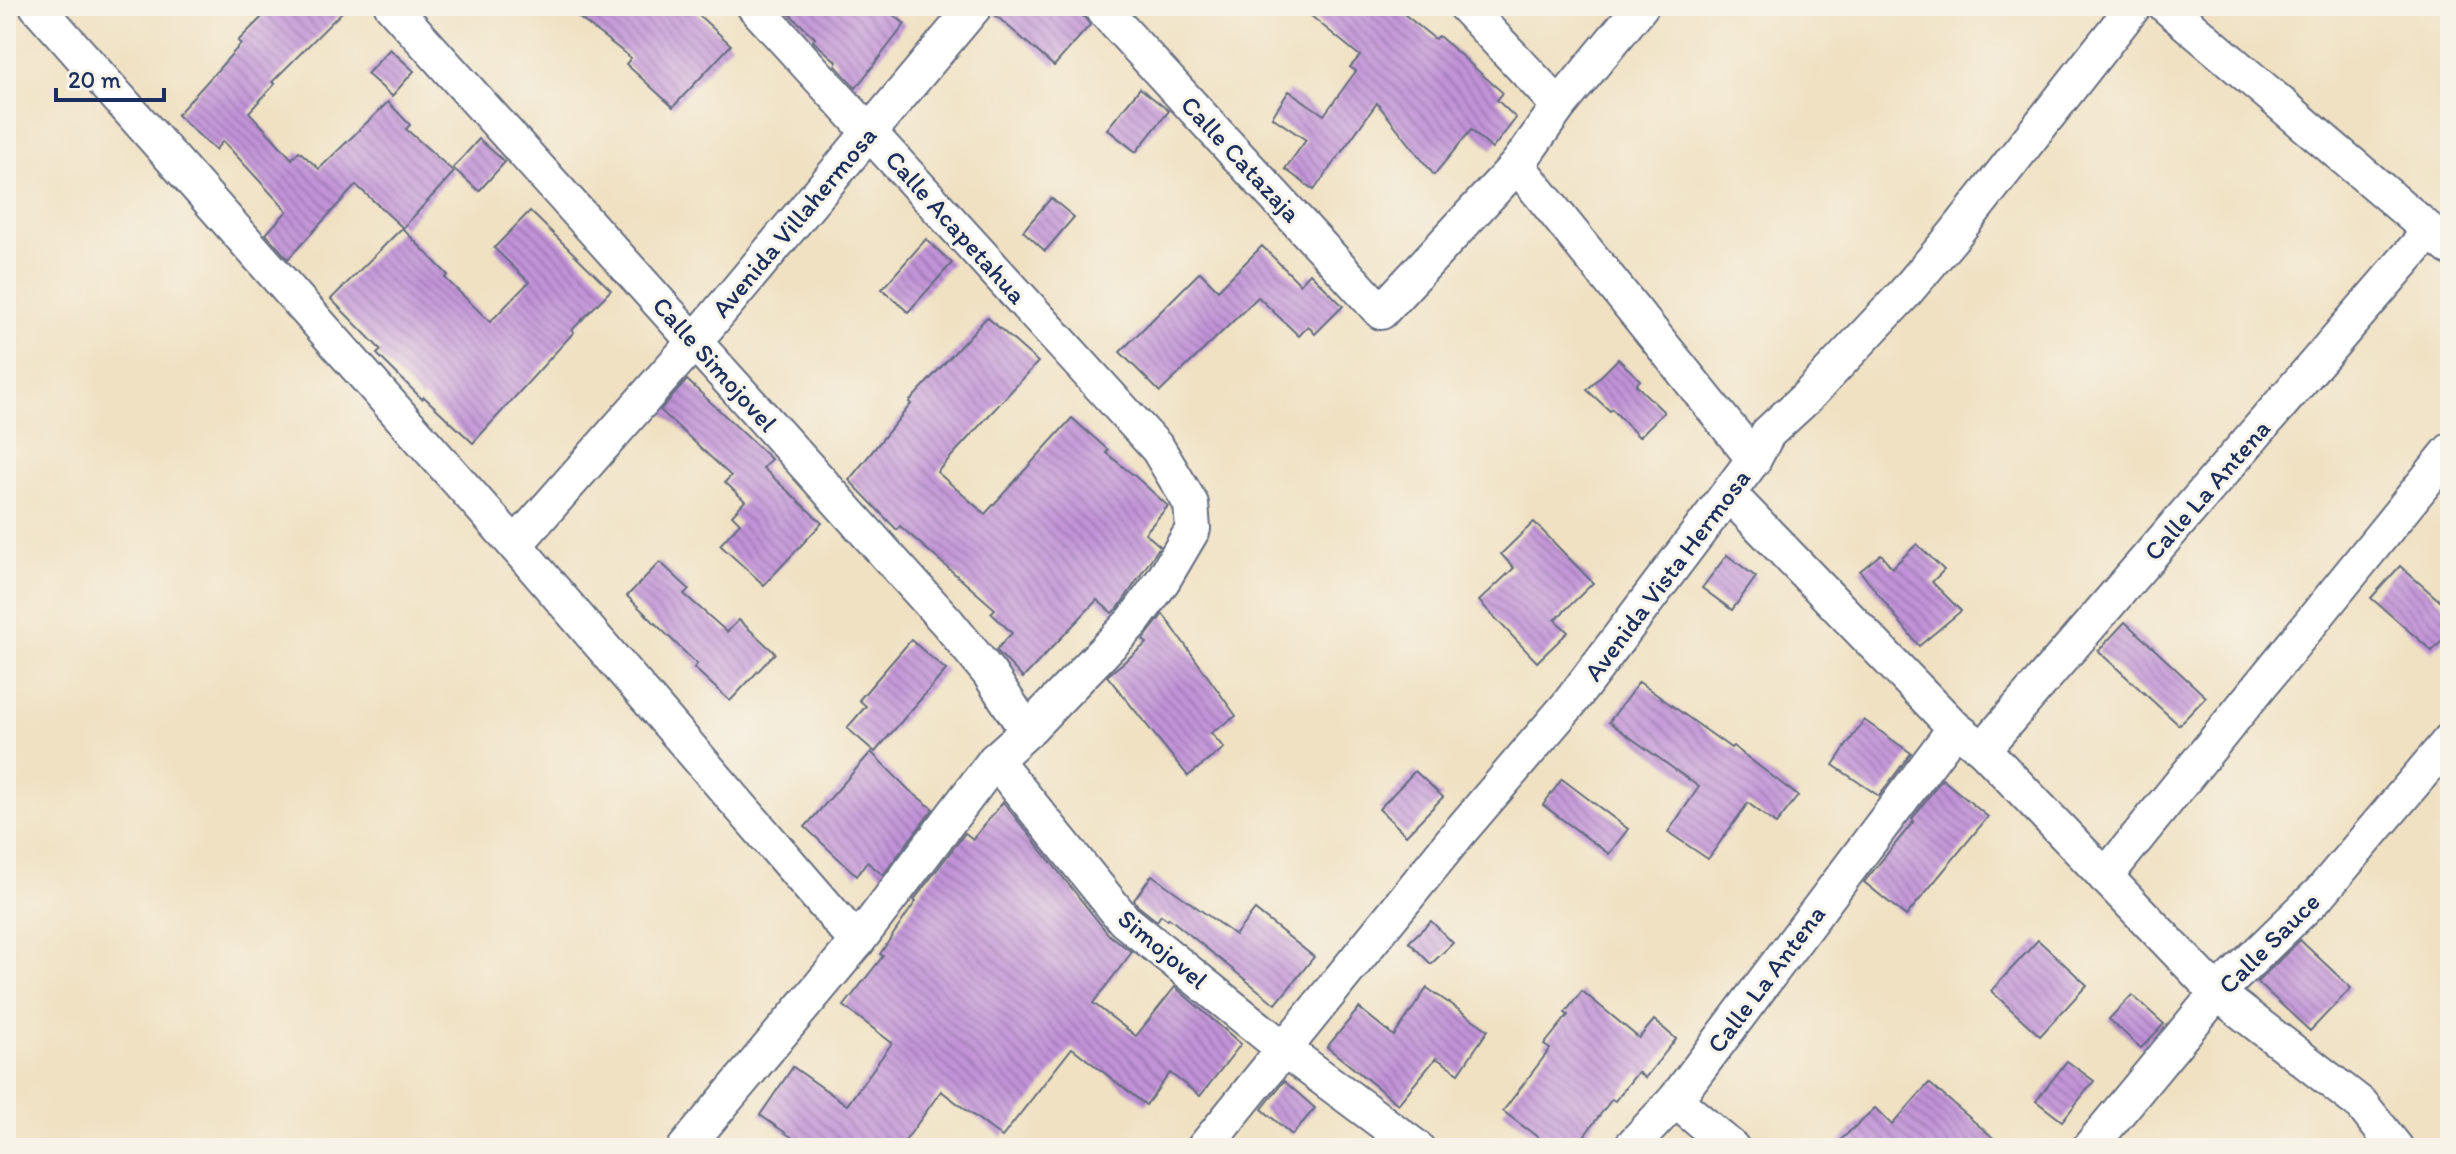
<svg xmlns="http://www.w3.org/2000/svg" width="2456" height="1154" viewBox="0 0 2456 1154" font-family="Itim,sans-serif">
	<defs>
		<pattern id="building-back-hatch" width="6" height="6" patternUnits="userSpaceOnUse" patternTransform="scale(2)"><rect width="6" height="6" fill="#c193d7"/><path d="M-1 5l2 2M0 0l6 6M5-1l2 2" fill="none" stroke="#9c78b2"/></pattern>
	</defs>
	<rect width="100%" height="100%" fill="#f7f3e8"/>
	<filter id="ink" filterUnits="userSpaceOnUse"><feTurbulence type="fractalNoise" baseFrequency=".0125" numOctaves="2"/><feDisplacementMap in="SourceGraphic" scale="16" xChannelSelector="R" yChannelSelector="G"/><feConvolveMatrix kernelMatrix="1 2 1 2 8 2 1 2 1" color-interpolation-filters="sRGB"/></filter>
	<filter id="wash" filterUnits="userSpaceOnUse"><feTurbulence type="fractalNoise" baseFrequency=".006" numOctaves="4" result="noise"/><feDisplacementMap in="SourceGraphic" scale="32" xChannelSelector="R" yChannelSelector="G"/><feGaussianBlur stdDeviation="1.8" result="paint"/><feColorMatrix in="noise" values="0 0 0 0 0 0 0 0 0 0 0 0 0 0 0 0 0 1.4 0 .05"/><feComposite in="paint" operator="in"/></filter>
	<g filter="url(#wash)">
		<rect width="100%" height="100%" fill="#f0e1c2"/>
		<g id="blocks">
			<!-- building -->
			<g fill="url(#building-back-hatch)">
				<polygon points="273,6 348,6 272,82 275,84 249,112 292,159 299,151 319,169 388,102 410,125 406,129 454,172 403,228 356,185 288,259 266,234 287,211 223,141 215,150 177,115 241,44 238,41"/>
				<polygon points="564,6 689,6 731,45 673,107 626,64 631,58"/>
				<polygon points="781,6 882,6 905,24 856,88 835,65 837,62 813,41 815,38"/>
				<polygon points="994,6 1075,6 1090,25 1054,66 993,13"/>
				<polygon points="1299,6 1394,6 1435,39 1439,36 1503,93 1497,100 1516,118 1492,149 1471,130 1434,175 1377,103 1314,190 1285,169 1306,140 1272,117 1289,91 1324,115 1356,71 1350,67 1360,56"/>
				<polygon points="390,49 414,71 392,96 367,74"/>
				<polygon points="1140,88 1169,111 1136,152 1107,129"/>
				<polygon points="479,139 505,162 479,191 453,168"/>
				<polygon points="1051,198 1074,217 1045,251 1023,231"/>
				<polygon points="530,211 611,290 572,330 574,332 473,443 424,397 422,399 377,354 381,350 331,299 402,228 448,275 445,278 490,322 529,282 494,248"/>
				<polygon points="926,239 952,263 908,312 882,289"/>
				<polygon points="1262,246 1300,284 1310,273 1343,306 1315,334 1308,326 1299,336 1258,297 1160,392 1120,352 1200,272 1218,290"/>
				<polygon points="987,317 1038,362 937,472 985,514 1072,418 1108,450 1106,453 1136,477 1168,506 1145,533 1160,546 1119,607 1112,613 1097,600 1023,678 996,650 1012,633 991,613 995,609 900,526 897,530 849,480 911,404 909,402"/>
				<polygon points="1618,359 1640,380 1636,385 1664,412 1639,437 1612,409 1610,411 1587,390"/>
				<polygon points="687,380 771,459 763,468 822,523 764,585 720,545 740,523 732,515 745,501 725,482 731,476 660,410"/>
				<polygon points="1534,522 1593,583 1555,620 1568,632 1537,662 1479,601 1514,568 1501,554"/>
				<polygon points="1917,544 1944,570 1932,582 1961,611 1919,646 1860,571 1881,554 1892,568"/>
				<polygon points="1727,555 1756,577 1732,610 1702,588"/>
				<polygon points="660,562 689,589 684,594 727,632 739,620 775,653 730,701 694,668 697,664 627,596"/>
				<polygon points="2400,566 2450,610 2450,632 2432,651 2371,598"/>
				<polygon points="1163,614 1236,716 1211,733 1224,748 1188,776 1107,676 1147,643 1143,640"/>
				<polygon points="2125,622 2206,697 2179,725 2098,651"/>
				<polygon points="911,640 946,670 875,752 847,728 866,706 859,700"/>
				<polygon points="1639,682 1731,748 1733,746 1798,796 1776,824 1748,803 1708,859 1668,832 1699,787 1609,722"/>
				<polygon points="1864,720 1911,753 1879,796 1833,765"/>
				<polygon points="871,752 909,790 933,809 883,875 867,862 857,876 805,827"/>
				<polygon points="1415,771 1443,797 1406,835 1379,809"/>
				<polygon points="1562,779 1628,829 1609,854 1543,805"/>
				<polygon points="1942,779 1988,817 1906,916 1864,882 1914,821 1912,819"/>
				<polygon points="1003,802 1109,935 1132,952 1093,1003 1136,1036 1175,987 1241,1044 1200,1096 1170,1073 1146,1105 1072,1048 1002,1137 941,1091 900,1148 807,1148 760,1115 793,1067 847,1105 892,1043 844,1006 883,956 880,954 916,901 914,900 965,833 973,839"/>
				<polygon points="1152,875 1235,935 1255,910 1314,957 1276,1004 1274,1003 1169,918 1168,920 1161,915 1157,921 1138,906 1134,900"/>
				<polygon points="1431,921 1453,943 1431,964 1409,942"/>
				<polygon points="2038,940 2087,985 2040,1036 1991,991"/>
				<polygon points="2300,940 2351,988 2310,1031 2257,982"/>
				<polygon points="1427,988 1488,1030 1459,1073 1436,1058 1398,1104 1327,1047 1359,1008 1394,1036"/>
				<polygon points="1582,991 1639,1038 1654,1020 1676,1039 1645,1078 1638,1072 1615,1101 1612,1099 1575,1148 1552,1148 1503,1111 1550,1049 1544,1045 1568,1015 1565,1013"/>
				<polygon points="2132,995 2164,1024 2141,1048 2109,1019"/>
				<polygon points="2067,1061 2094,1081 2062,1121 2036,1101"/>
				<polygon points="1284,1081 1315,1108 1292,1135 1262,1109"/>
				<polygon points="1929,1083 2005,1148 1832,1148 1875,1108 1892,1125"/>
			</g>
		</g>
	</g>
	<g filter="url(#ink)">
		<use href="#blocks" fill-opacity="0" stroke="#666d81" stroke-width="2"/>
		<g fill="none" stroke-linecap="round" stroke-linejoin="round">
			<defs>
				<g id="minor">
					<polyline points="37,6 515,545 857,942"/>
					<polyline points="392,6 948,623 989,673 1027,731"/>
					<polyline points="1100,6 1381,312 1517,165 1559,106 1641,6"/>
					<polyline points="1465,6 1559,106"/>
					<polyline points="2166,6 2450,248"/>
					<polyline points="1517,165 1754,459"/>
					<polyline points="1729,494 1955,728 1983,749 2217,993 2362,1105 2396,1148"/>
					<polyline points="515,545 695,341 975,6"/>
					<polyline points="1983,749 2430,231"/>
					<polyline points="995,760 1124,920 1285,1050 1417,1148"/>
					<polyline points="2105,877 2450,451"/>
					<polyline points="1675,1100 1732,1148"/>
					<polyline points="685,1148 857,942 995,760 1027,731 1134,620 1163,580 1193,529 1191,504 1158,449 754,6"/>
					<polyline points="1204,1148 1457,835 1569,704 1754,459 1768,433 1806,398 1904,294 1954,235 2134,6"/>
					<polyline points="1630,1148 1675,1100 1955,728"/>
					<polyline points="2089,1148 2217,993 2321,892 2450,740"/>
				</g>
			</defs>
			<!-- minor casing -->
			<use href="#minor" stroke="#666d81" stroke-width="38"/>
			<!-- minor -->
			<use href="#minor" stroke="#fff" stroke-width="34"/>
		</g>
	</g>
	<g text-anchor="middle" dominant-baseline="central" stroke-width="6" stroke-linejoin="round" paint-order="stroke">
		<!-- street labels -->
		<g font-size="26" fill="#1b2f5e" stroke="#f7f3e8">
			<text transform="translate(1241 159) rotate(47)">Calle Catazaja</text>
			<text transform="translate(794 222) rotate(-50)">Avenida Villahermosa</text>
			<text transform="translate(956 227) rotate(48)">Calle Acapetahua</text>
			<text transform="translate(715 364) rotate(48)">Calle Simojovel</text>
			<text transform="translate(2207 490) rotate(-49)">Calle La Antena</text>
			<text transform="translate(1667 575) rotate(-53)">Avenida Vista Hermosa</text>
			<text transform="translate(2269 943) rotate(-45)">Calle Sauce</text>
			<text transform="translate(1163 949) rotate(40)">Simojovel</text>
			<text transform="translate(1766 979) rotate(-53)">Calle La Antena</text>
		</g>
	</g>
	<!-- margin -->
	<rect width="2456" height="1154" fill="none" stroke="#f7f3e8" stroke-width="32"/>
	<!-- scale -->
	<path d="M56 88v12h108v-12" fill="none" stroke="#1b2f5e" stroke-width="4"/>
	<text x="68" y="88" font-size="24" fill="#1b2f5e" stroke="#f7f3e8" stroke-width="6" paint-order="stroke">20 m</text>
</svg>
